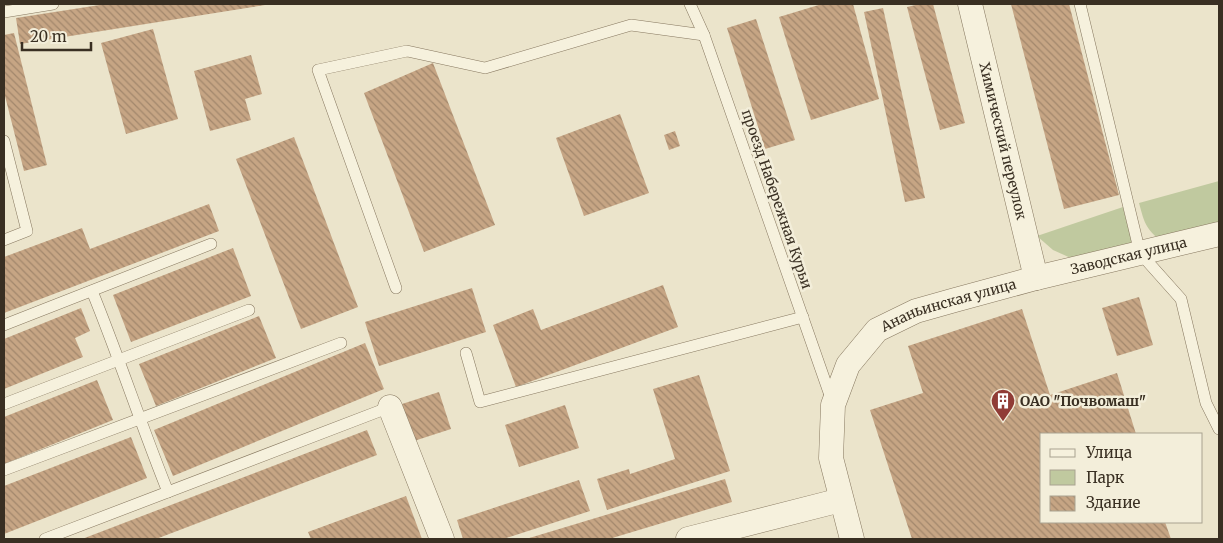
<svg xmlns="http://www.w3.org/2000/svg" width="1223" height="543" viewBox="0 0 1223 543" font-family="Merriweather,serif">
	<defs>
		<pattern id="building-back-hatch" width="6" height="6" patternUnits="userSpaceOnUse" patternTransform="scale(1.25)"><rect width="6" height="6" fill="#c6a584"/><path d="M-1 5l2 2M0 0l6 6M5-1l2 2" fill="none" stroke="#a2876c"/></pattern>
	</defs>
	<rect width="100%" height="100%" fill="#ebe4cb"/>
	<!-- green -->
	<g fill="#c0c99f">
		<path d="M 1219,181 L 1219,225 L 1160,240 C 1145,228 1144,221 1139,203 Z"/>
		<polygon points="1123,207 1133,246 1073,259 1053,250 1037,236"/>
	</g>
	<!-- building -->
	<g fill="url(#building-back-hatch)">
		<polygon points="106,4 265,4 265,5 20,44 16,18"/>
		<polygon points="822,4 853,4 879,99 811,120 779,17"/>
		<polygon points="920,4 933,4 965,123 940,130 907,7"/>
		<polygon points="1011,4 1069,4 1119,195 1064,209"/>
		<polygon points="883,8 925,198 905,202 864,12"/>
		<polygon points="756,19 795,140 765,149 727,28"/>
		<polygon points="153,29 178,119 126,134 101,43"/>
		<polygon points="14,33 47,165 24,171 4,92 4,35"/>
		<polygon points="251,55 262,94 245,99 251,120 210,131 194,71"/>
		<polygon points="433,63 495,225 424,252 364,93"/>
		<polygon points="620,114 649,193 584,216 556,138"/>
		<polygon points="675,131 680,146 669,150 664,135"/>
		<polygon points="294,137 358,307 301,329 236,159"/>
		<polygon points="209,204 219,231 4,313 4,257 82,228 90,249"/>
		<polygon points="233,248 251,296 131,342 113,295"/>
		<polygon points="663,285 678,327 516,387 493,325 533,309 541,330"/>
		<polygon points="472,288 486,332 379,366 365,322"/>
		<polygon points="1139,297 1153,345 1117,356 1102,308"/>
		<polygon points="81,308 90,331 75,338 83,357 4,389 4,339"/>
		<polygon points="1022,309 1050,395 1117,373 1136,434 1042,434 1042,522 1165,522 1171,539 912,539 870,410 923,393 908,346"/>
		<polygon points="259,316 276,358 156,406 139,364"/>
		<polygon points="365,343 384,389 173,476 154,430"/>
		<polygon points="699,375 730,471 607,510 597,479 629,469 630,474 675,459 653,389"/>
		<polygon points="97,380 113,420 4,464 4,417"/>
		<polygon points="439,392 451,429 414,441 402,404"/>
		<polygon points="565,405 579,448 519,467 505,425"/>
		<polygon points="367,430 377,455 156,539 82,539"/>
		<polygon points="131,437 147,478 4,534 4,486"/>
		<polygon points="725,479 732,502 609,539 526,539"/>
		<polygon points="579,480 590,511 503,539 463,539 457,520"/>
		<polygon points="406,496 422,539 311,539 308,532"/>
	</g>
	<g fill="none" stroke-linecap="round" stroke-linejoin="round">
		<defs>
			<g id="lane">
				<polyline points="690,4 704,35 832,401"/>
				<polyline points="1080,4 1140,253 1181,299 1206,403 1219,429"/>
				<polyline points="4,12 53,4"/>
				<polyline points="4,141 27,231 4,240"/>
				<polyline points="396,288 318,70 407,51 485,68 631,25 704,35"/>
				<path d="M 92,291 C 119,357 141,425 168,492"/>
				<polyline points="4,325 211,244"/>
				<polyline points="466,353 480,402 803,317"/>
				<polyline points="4,404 249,310"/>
				<polyline points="4,470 341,343"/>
				<polyline points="45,539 390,407"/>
			</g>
			<g id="street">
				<path id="s1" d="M 970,4 L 1036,278"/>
				<polyline points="390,407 442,539"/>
				<polyline points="688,539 841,500"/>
				<path id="s2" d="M 852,539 L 831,458 L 833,405 L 848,365 L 877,330 L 916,311 L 955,300 L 1036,278 L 1219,234"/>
			</g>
		</defs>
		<!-- lane casing -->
		<use href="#lane" stroke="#877860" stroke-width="12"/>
		<!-- street casing -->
		<use href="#street" stroke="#877860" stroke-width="25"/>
		<!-- lane -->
		<use href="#lane" stroke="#f6f1dd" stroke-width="11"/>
		<!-- street -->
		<use href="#street" stroke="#f6f1dd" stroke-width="24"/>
	</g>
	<!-- icons -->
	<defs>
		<symbol id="building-pin" viewBox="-11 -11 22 30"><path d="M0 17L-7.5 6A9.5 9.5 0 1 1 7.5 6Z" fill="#903c36" stroke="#f3eeda"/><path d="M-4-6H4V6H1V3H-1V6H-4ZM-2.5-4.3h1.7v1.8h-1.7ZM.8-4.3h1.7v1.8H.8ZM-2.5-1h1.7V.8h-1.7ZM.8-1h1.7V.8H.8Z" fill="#fff"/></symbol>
	</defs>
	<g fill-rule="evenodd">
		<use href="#building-pin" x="989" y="387" width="28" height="38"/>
	</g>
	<g text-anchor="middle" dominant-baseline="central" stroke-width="5" stroke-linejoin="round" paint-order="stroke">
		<!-- street labels -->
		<g font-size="14" fill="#392f22" stroke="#f3eeda">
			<text stroke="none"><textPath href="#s1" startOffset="141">Химический переулок</textPath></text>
			<text transform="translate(777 199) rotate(71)">проезд Набережная Курьи</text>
			<text stroke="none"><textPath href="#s2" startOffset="488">Заводская улица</textPath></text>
			<text stroke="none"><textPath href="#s2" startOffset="301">Ананьинская улица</textPath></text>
		</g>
		<!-- poi labels -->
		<g font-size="14" font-weight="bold" fill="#392f22" stroke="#f3eeda" text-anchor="start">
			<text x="1020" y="401">ОАО "Почвомаш"</text>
		</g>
	</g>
	<!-- border -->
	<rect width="1223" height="543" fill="none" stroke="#392f22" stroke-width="10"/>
	<!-- legend -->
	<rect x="1040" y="433" width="162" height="90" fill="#f3eeda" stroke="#a9a290"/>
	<rect x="1050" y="449" width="25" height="8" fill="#f6f1dd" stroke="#a9a290"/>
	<text x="1086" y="458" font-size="15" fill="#392f22">Улица</text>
	<rect x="1050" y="470" width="25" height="15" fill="#c0c99f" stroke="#a9a290"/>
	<text x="1086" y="483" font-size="15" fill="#392f22">Парк</text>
	<rect x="1050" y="496" width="25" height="15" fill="url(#building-back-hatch)" stroke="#a9a290"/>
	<text x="1086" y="508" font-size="15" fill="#392f22">Здание</text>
	<!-- scale -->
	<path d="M22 42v8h69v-8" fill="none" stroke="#392f22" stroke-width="2.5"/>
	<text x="30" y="42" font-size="15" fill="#392f22" stroke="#f3eeda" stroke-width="4" paint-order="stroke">20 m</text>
</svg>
